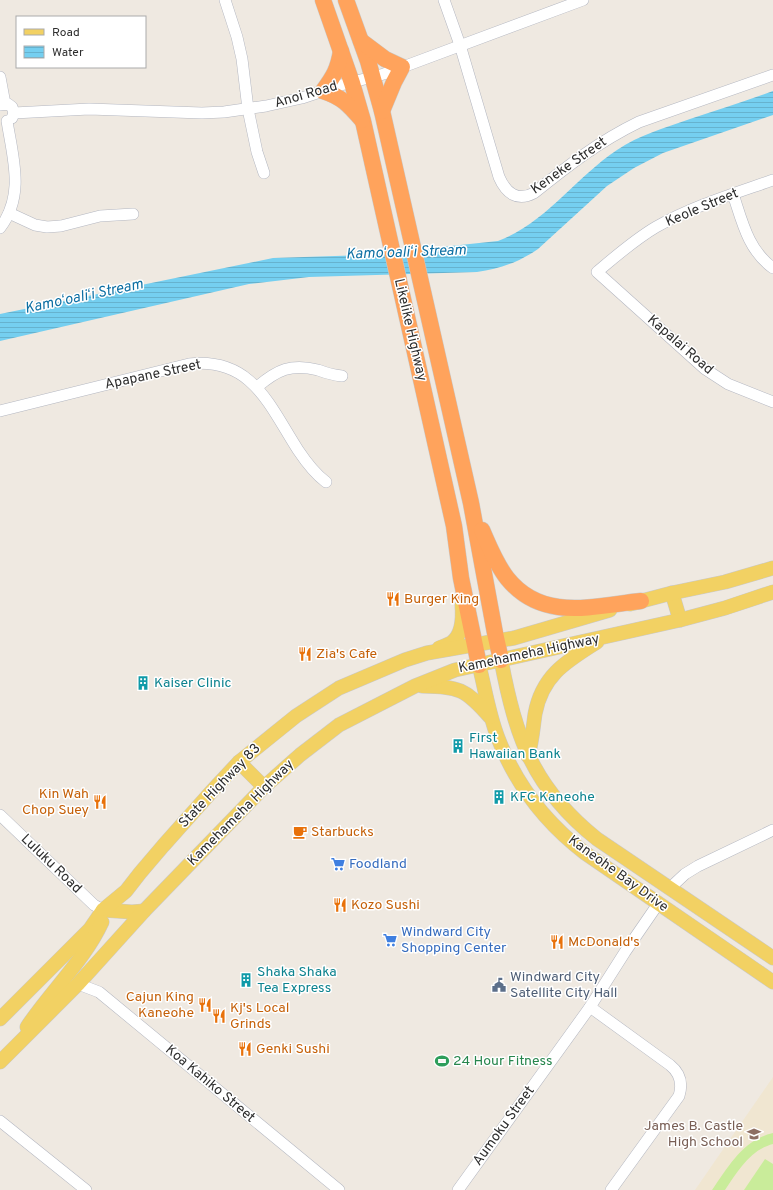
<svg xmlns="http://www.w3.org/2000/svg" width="773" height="1190" viewBox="0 0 773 1190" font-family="Overpass,sans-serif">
	<defs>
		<pattern id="water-rules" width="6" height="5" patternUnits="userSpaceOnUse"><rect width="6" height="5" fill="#75cff0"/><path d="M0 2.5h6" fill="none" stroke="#66b2ce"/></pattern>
	</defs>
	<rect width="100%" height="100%" fill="#efe9e1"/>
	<!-- education -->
	<polygon fill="#f0e6d1" points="773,1077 773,1190 695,1190"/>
	<!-- pitch -->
	<g fill="#c9ec9a">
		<path d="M 773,1133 L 773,1144 C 750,1150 738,1171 725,1190 L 712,1190 C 729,1166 743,1140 773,1133 Z"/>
		<polygon points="765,1159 773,1164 773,1190 744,1190"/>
	</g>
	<!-- water -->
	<path fill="url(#water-rules)" d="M 773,91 L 773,115 L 663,153 L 634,168 L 607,186 L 538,249 C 519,262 500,269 477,272 L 309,277 L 249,284 L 0,341 L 0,314 L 273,258 L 366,255 L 498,241 C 546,223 575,178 617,150 C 639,135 665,128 690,119 C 717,110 745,101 773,91 Z"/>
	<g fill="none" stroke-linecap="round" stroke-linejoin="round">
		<defs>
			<g id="minor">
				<polyline points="225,0 237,37 242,59 248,109 257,152 264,173"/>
				<path d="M 444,0 L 460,45 L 499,177 C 506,193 517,202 534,193 C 569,165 598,142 639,122 L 773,75"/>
				<polyline points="0,77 5,104"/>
				<polyline points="0,105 8,104 12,107 14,113 12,118"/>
				<polyline points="14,113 89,109 202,113 224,112 266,106 302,98 341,85 384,74 583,0"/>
				<path d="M 773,180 C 733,194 693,206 656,227 C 634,240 616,256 597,272 L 705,369 L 728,384 L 773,402"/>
				<path d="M 733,194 C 742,221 748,250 773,268"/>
				<polyline points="9,213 35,225 47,227 61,226 100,216 133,214"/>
				<path d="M 0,228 C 25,195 13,159 7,121"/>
				<path d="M 257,387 C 277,370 291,363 318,370 C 326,373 333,375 342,376"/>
				<path d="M 0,411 L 189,364 C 252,357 269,405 298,450 C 306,462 314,473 326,482"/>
				<polyline points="0,815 94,905 103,910"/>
				<polyline points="670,888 685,874 698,866 773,830"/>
				<polyline points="78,984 99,992 339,1190"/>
				<path d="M 590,1007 L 670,1065 C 680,1073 683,1083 679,1096 L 611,1190"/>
				<polyline points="0,1121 86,1190"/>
				<polyline points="458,1190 590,1007 625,952 658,904"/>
			</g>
			<g id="major">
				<polyline points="672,593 680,620"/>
				<polyline points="630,604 672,593 725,582 773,568"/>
				<path d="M 439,648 C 442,647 447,645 451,643 C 463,635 463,618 462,605"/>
				<path d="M 501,660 C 516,738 533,788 597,839 L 773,958"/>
				<path d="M 479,665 C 485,689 489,715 498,738 C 516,785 546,823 585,853 L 773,982"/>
				<path d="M 422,686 C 459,687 465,688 490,717"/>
				<path d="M 528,756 C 532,742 533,728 535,714 C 542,675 567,661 597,642"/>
				<polyline points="239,762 264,787"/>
				<polyline points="103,910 132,912 144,911"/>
				<polyline points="0,1019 90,929 103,910 126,891 140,873 163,846 212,791 239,762 296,716 339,688 405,660 427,653 514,638 610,610"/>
				<path d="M 27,1027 C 50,992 84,961 102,922"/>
				<polyline points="0,1062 78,984 144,911 264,787 300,755 339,725 415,686 455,670 680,620 725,608 773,592"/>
			</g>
			<g id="highway">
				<polyline points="323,0 352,83 363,121 454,526 461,578 479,665"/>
				<polyline points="346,0 368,61 382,111 471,503 495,633 501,660"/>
				<polyline points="361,41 385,59 402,67 394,82 382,111"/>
				<path d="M 341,51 C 338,69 334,76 323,91 C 342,97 349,105 362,120"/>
				<path d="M 482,530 C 489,546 496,564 507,578 C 542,622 593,606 641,601"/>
			</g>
		</defs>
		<!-- minor casing -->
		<use href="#minor" stroke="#b4b7c1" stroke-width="12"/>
		<!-- major casing -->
		<use href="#major" stroke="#c9c9c9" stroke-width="15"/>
		<!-- highway casing -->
		<use href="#highway" stroke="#c9c9c9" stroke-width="17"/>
		<!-- minor -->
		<use href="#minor" stroke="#fff" stroke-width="11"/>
		<!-- major -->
		<use href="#major" stroke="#f2d163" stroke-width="14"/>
		<!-- highway -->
		<use href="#highway" stroke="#ffa35c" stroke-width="16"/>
	</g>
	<!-- icons -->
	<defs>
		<symbol id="restaurant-bare" viewBox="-9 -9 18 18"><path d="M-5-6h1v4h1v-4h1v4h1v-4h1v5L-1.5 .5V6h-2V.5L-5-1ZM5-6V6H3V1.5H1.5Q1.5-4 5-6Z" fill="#e8710a" stroke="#fff" stroke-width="2.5" paint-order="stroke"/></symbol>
		<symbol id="building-bare" viewBox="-9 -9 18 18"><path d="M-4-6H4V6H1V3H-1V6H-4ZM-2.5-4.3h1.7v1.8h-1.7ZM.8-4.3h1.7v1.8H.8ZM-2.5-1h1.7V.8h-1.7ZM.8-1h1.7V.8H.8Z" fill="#0f9aa8" stroke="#fff" stroke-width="2.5" paint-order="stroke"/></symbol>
		<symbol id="cafe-bare" viewBox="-9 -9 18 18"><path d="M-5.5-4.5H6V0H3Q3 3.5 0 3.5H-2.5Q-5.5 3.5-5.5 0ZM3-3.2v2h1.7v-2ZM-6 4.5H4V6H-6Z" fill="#e8710a" stroke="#fff" stroke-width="2.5" paint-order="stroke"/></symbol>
		<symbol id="supermarket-bare" viewBox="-9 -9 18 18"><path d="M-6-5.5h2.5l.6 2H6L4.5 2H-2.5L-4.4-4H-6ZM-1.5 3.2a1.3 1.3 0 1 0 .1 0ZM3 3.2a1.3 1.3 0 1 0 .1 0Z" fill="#3f7fe0" stroke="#fff" stroke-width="2.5" paint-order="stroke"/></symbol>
		<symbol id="civic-bare" viewBox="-9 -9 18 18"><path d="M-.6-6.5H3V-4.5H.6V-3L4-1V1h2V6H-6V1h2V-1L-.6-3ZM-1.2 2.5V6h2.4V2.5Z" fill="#5c6f8a" stroke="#fff" stroke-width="2.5" paint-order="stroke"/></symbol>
		<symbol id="stadium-bare" viewBox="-9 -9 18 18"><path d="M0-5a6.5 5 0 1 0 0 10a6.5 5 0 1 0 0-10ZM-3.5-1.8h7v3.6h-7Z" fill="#2e9e5b" stroke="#fff" stroke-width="2.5" paint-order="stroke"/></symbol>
		<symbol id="school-bare" viewBox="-9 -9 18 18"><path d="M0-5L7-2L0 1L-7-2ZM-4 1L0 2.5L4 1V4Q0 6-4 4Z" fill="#8d6e63" stroke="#fff" stroke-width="2.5" paint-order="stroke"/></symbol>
	</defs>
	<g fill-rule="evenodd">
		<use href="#restaurant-bare" x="383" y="589" width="20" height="20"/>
		<use href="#restaurant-bare" x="295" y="644" width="20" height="20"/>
		<use href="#building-bare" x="133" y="673" width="20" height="20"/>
		<use href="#building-bare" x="448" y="736" width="20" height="20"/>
		<use href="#building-bare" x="489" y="787" width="20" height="20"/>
		<use href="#restaurant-bare" x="90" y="792" width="20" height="20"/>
		<use href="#cafe-bare" x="290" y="822" width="20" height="20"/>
		<use href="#supermarket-bare" x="328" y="854" width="20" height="20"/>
		<use href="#restaurant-bare" x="330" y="895" width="20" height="20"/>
		<use href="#supermarket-bare" x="380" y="930" width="20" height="20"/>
		<use href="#restaurant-bare" x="547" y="932" width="20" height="20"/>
		<use href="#building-bare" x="236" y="970" width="20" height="20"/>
		<use href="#civic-bare" x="489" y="975" width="20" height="20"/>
		<use href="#restaurant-bare" x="195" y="995" width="20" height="20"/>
		<use href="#restaurant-bare" x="209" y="1006" width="20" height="20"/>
		<use href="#restaurant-bare" x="235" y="1039" width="20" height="20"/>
		<use href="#stadium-bare" x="432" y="1051" width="20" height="20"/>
		<use href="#school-bare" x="744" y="1124" width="20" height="20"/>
	</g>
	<g text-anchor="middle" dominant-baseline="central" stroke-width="3" stroke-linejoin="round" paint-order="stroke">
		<!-- street labels -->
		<g font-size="14" fill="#2e2e2e" stroke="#fff">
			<text transform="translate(306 95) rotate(-16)">Anoi Road</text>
			<text transform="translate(569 166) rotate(-35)">Keneke Street</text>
			<text transform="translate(702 208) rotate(-23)">Keole Street</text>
			<text transform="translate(410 330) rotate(77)">Likelike Highway</text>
			<text transform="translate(680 345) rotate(41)">Kapalai Road</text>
			<text transform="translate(153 375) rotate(-12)">Apapane Street</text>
			<text transform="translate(529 654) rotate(-12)">Kamehameha Highway</text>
			<text transform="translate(220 786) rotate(-46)">State Highway 83</text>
			<text transform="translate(241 813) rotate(-45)">Kamehameha Highway</text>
			<text transform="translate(51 864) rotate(44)">Luluku Road</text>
			<text transform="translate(618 874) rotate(36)">Kaneohe Bay Drive</text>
			<text transform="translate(210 1084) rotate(40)">Koa Kahiko Street</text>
			<text transform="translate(504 1126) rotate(-54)">Aumoku Street</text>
		</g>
		<!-- food labels -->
		<g font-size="14" fill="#c56008" stroke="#fff" text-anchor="start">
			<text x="404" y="599">Burger King</text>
			<text x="316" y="654">Zia's Cafe</text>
			<text x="89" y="794" text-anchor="end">Kin Wah<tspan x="89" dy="16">Chop Suey</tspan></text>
			<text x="311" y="832">Starbucks</text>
			<text x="351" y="905">Kozo Sushi</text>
			<text x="568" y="942">McDonald's</text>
			<text x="194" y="997" text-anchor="end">Cajun King<tspan x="194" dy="16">Kaneohe</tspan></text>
			<text x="230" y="1008">Kj's Local<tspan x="230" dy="16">Grinds</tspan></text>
			<text x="256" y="1049">Genki Sushi</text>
		</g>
		<!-- culture labels -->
		<g font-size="14" fill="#0d838f" stroke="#fff" text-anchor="start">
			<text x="154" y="683">Kaiser Clinic</text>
			<text x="469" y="738">First<tspan x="469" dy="16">Hawaiian Bank</tspan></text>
			<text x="510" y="797">KFC Kaneohe</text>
			<text x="257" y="972">Shaka Shaka<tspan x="257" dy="16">Tea Express</tspan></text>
		</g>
		<!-- shop labels -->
		<g font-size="14" fill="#366cbe" stroke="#fff" text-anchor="start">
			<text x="349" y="864">Foodland</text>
			<text x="401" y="932">Windward City<tspan x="401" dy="16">Shopping Center</tspan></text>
		</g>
		<!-- service labels -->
		<g font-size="14" fill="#4e5e75" stroke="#fff" text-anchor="start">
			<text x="510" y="977">Windward City<tspan x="510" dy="16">Satellite City Hall</tspan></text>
		</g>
		<!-- leisure labels -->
		<g font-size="14" fill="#27864d" stroke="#fff" text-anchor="start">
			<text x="453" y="1061">24 Hour Fitness</text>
		</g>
		<!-- education labels -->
		<g font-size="14" fill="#785e54" stroke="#fff" text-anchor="end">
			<text x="743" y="1126">James B. Castle<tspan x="743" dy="16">High School</tspan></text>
		</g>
		<!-- water labels -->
		<g font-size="15" font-style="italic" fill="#0d6fa3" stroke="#fff">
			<text transform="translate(406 253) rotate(-2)">Kamoʻoaliʻi Stream</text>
			<text transform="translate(84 297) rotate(-12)">Kamoʻoaliʻi Stream</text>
		</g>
	</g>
	<!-- legend -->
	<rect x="16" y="16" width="130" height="52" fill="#ffffff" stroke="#ababab"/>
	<rect x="24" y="29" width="20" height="6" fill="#f2d163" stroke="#ababab"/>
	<text x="52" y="36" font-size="12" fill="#2e2e2e">Road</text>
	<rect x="24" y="46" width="20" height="12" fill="url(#water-rules)" stroke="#ababab"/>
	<text x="52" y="56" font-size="12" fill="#2e2e2e">Water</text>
</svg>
